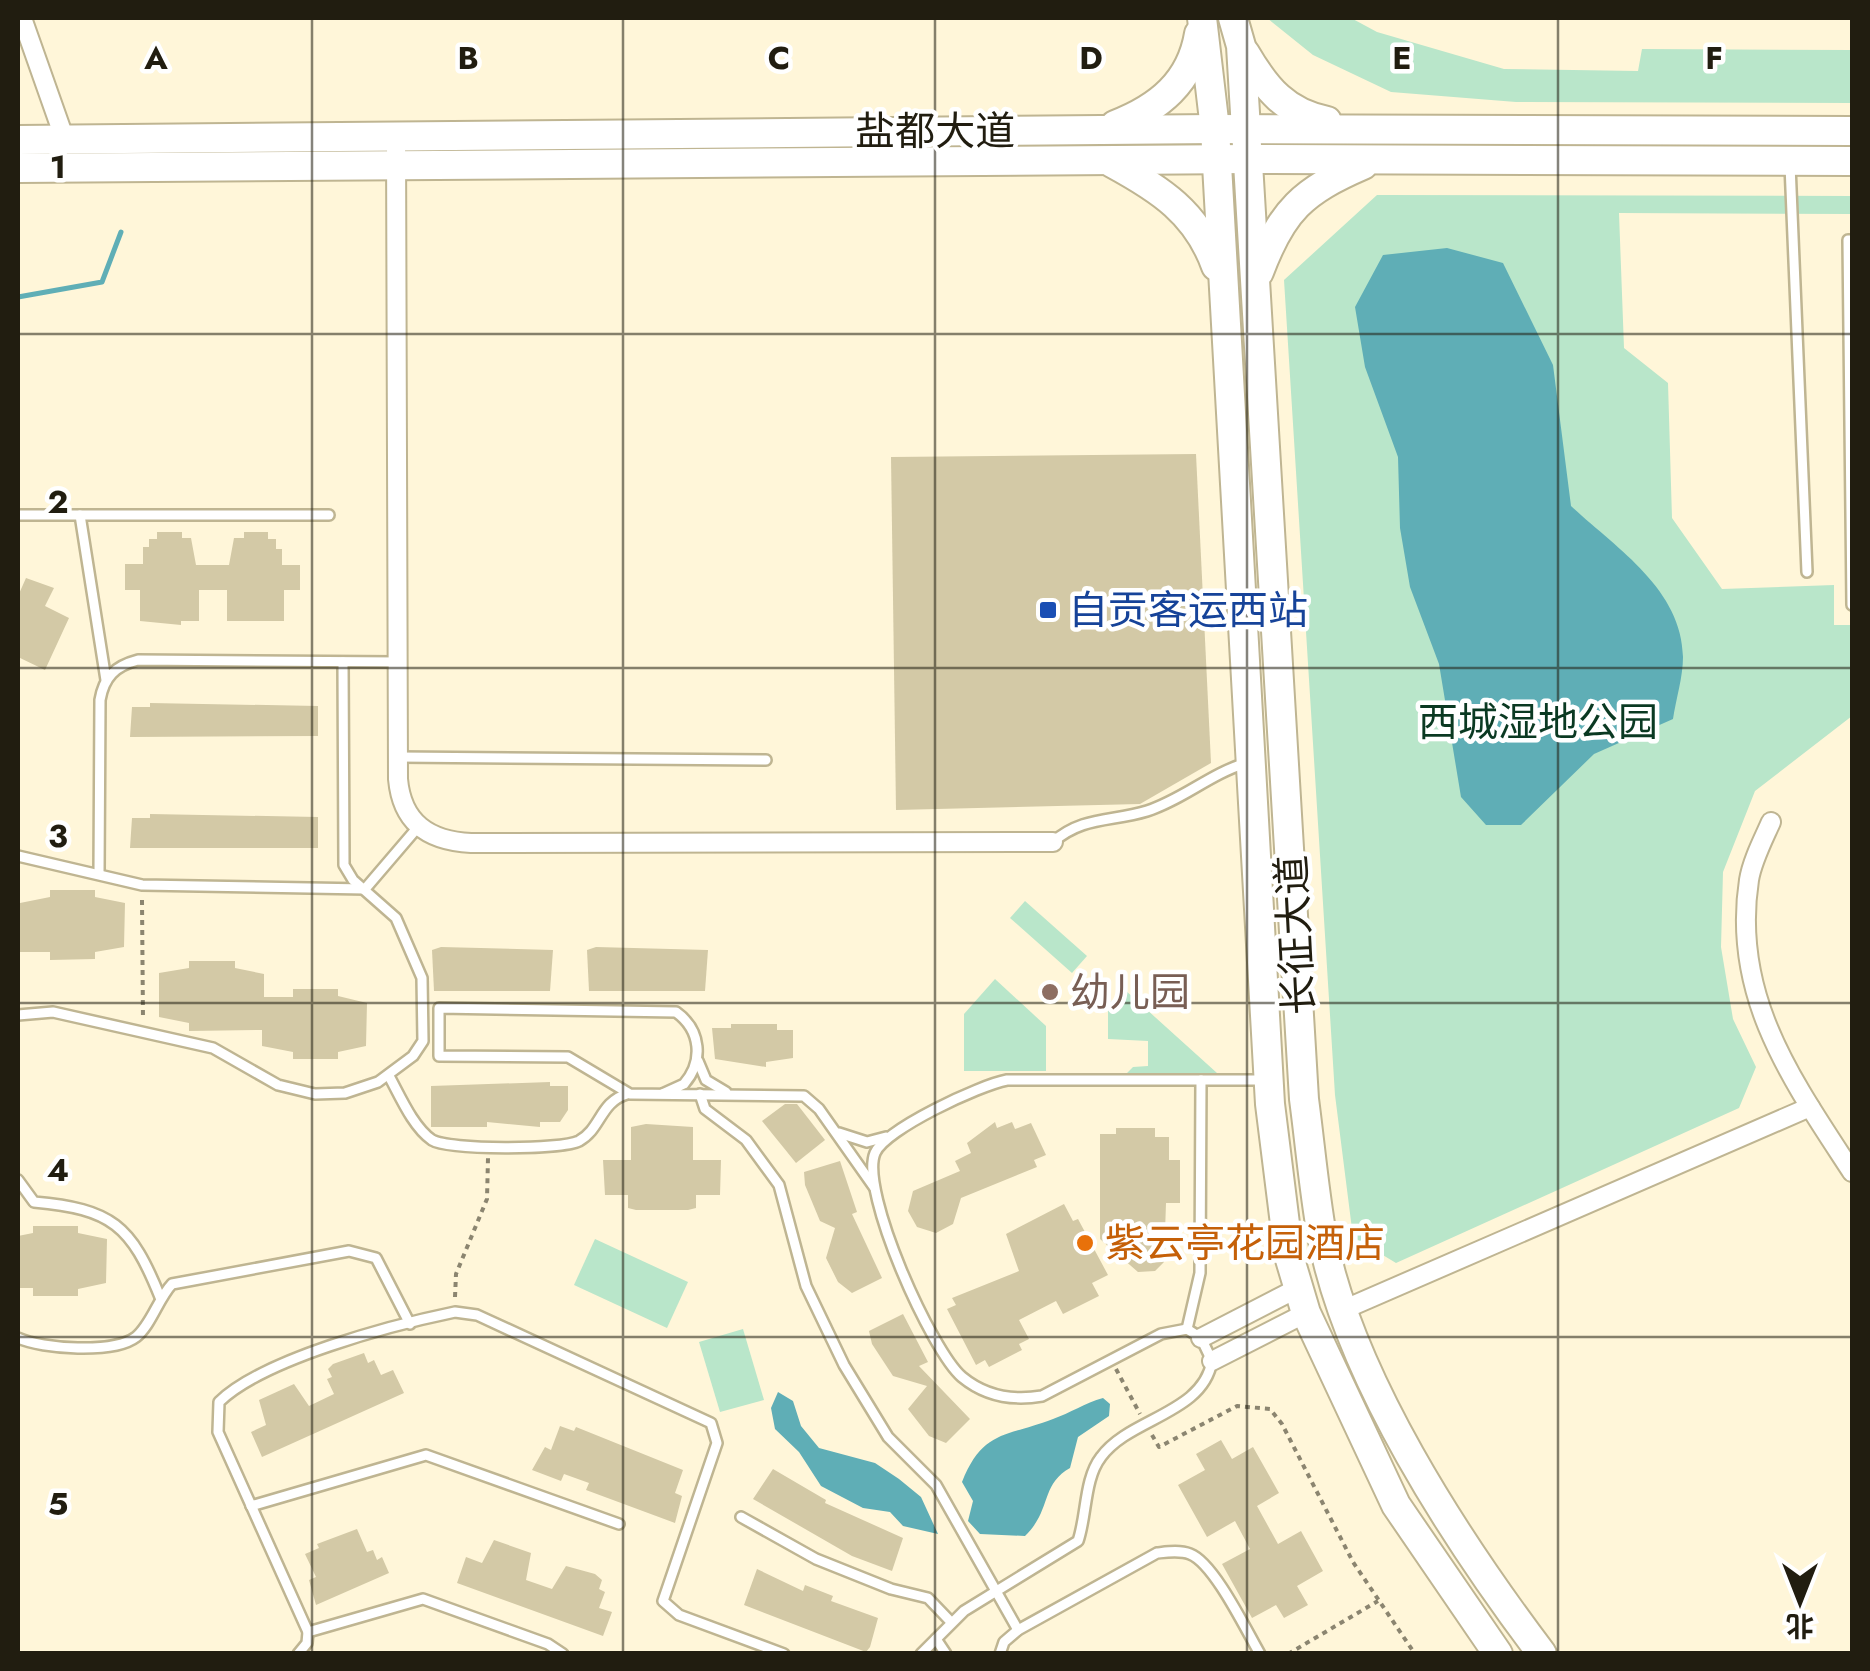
<svg xmlns="http://www.w3.org/2000/svg" width="1870" height="1671" viewBox="0 0 1870 1671" font-family="Jost,'Noto Sans SC',sans-serif">
	<rect width="100%" height="100%" fill="#fff6d9"/>
	<!-- green -->
	<g fill="#b9e6ca">
		<polygon points="1267,18 1351,18 1377,32 1504,69 1638,71 1642,49 1852,50 1852,103 1516,102 1391,92 1313,55"/>
		<polygon points="1377,195 1852,196 1852,214 1619,213 1624,348 1668,383 1672,518 1722,589 1834,585 1834,625 1852,625 1852,716 1755,791 1723,872 1721,947 1733,1019 1756,1067 1739,1108 1396,1263 1353,1237 1335,1095 1284,280"/>
		<polygon points="1025,901 1087,956 1072,973 1010,918"/>
		<polygon points="995,979 1046,1026 1046,1071 964,1071 964,1014"/>
		<polygon points="1125,990 1217,1073 1127,1073 1133,1067 1148,1066 1148,1041 1108,1039 1108,1009"/>
		<polygon points="595,1239 688,1282 667,1328 574,1285"/>
		<polygon points="743,1329 764,1400 720,1412 699,1342"/>
	</g>
	<!-- water -->
	<g fill="#5faeb6">
		<path d="M 1447,248 L 1503,263 L 1553,365 L 1571,506 C 1616,548 1682,589 1683,657 C 1683,677 1676,699 1673,719 L 1594,754 L 1521,825 L 1486,825 L 1461,797 L 1439,664 L 1410,587 L 1400,528 L 1398,457 L 1365,367 L 1355,307 L 1383,255 Z"/>
		<polygon points="778,1392 793,1401 801,1426 819,1448 875,1463 899,1479 921,1497 938,1534 903,1526 890,1512 863,1508 821,1486 799,1452 775,1429 771,1408"/>
		<path d="M 1103,1398 L 1110,1404 L 1109,1416 L 1078,1437 L 1070,1468 C 1040,1485 1052,1510 1025,1536 L 980,1534 L 968,1521 L 973,1501 L 962,1482 C 983,1429 1007,1437 1053,1419 C 1070,1413 1085,1403 1103,1398 Z"/>
	</g>
	<g fill="none" stroke-linecap="round" stroke-linejoin="round">
		<!-- stream -->
		<polyline stroke="#5faeb6" stroke-width="5" points="18,297 102,282 121,232"/>
	</g>
	<!-- building -->
	<g fill="#d3c9a6">
		<polygon points="1196,454 1211,763 1140,804 896,810 891,457"/>
		<polygon points="157,532 182,532 182,538 191,538 196,565 229,565 234,538 244,538 244,532 268,532 268,539 276,539 276,549 282,549 282,565 300,565 300,590 284,590 284,621 227,621 227,590 199,590 199,621 181,621 181,625 140,621 140,590 125,590 125,564 143,564 143,547 149,547 149,539 157,539"/>
		<polygon points="26,578 54,588 45,606 69,618 45,670 18,657 18,596"/>
		<polygon points="150,703 318,706 318,736 130,737 132,707 150,707"/>
		<polygon points="150,814 318,817 318,848 130,848 132,818 150,818"/>
		<polygon points="50,890 95,890 95,897 125,903 124,947 95,952 95,959 50,960 50,952 18,952 20,903 50,897"/>
		<polygon points="441,947 553,950 550,991 434,991 432,950"/>
		<polygon points="596,947 708,950 705,991 589,991 587,950"/>
		<polygon points="189,961 235,961 235,968 264,974 264,997 293,997 293,989 338,989 338,996 367,1003 366,1046 338,1052 338,1059 293,1059 293,1052 262,1046 262,1030 189,1031 189,1023 159,1017 159,973 189,968"/>
		<polygon points="731,1024 777,1024 777,1030 793,1030 793,1058 766,1062 766,1067 715,1059 712,1028 731,1028"/>
		<polygon points="550,1082 550,1086 568,1086 568,1110 560,1122 540,1122 540,1127 487,1122 487,1127 431,1127 431,1086"/>
		<polygon points="785,1104 797,1104 825,1140 796,1163 762,1121"/>
		<polygon points="995,1122 997,1128 1012,1122 1015,1129 1031,1123 1046,1155 1034,1160 1037,1167 961,1198 953,1224 936,1233 917,1227 908,1211 913,1191 960,1171 955,1161 971,1153 967,1143"/>
		<polygon points="646,1124 693,1127 693,1160 721,1160 720,1195 696,1195 696,1208 688,1210 636,1210 628,1208 628,1195 605,1195 603,1160 631,1160 631,1127"/>
		<polygon points="1116,1128 1155,1128 1155,1137 1169,1137 1169,1160 1180,1160 1180,1203 1166,1203 1164,1262 1155,1271 1138,1272 1100,1239 1100,1134 1116,1134"/>
		<polygon points="840,1161 857,1212 852,1214 882,1278 852,1293 838,1282 826,1258 835,1228 820,1221 805,1185 804,1172"/>
		<polygon points="1064,1204 1073,1221 1078,1219 1108,1275 1092,1283 1099,1296 1063,1314 1056,1301 1019,1320 1029,1339 1019,1344 1022,1350 989,1367 985,1360 976,1365 947,1309 956,1305 952,1298 1019,1271 1006,1234"/>
		<polygon points="33,1226 78,1226 78,1233 107,1239 106,1283 78,1289 78,1296 33,1296 33,1288 19,1288 18,1236 33,1233"/>
		<polygon points="903,1314 928,1362 919,1366 970,1419 946,1443 929,1436 908,1409 927,1386 893,1376 872,1344 869,1331"/>
		<polygon points="364,1353 368,1363 374,1360 381,1375 393,1370 404,1393 262,1457 251,1432 266,1425 259,1400 294,1384 309,1406 334,1394 327,1379 332,1377 328,1369 333,1364"/>
		<polygon points="560,1426 574,1431 576,1427 683,1470 675,1493 682,1496 675,1523 586,1490 589,1483 564,1474 561,1481 532,1470 545,1447 551,1450"/>
		<polygon points="1221,1440 1232,1459 1253,1447 1279,1493 1257,1506 1278,1544 1301,1531 1323,1571 1297,1586 1308,1605 1284,1618 1276,1605 1252,1618 1222,1564 1250,1549 1235,1521 1207,1537 1178,1485 1205,1470 1196,1454"/>
		<polygon points="773,1469 826,1500 825,1503 903,1538 892,1571 852,1556 753,1499"/>
		<polygon points="357,1529 367,1552 373,1550 377,1560 382,1557 389,1573 316,1605 309,1580 316,1577 305,1554 319,1548 317,1544"/>
		<polygon points="494,1540 531,1553 526,1580 552,1589 566,1566 595,1574 602,1580 599,1589 605,1592 599,1608 612,1612 603,1636 457,1583 466,1557 482,1563"/>
		<polygon points="757,1569 803,1591 805,1585 833,1596 831,1601 878,1618 870,1647 866,1652 744,1605"/>
	</g>
	<g fill="none" stroke-linecap="round" stroke-linejoin="round">
		<defs>
			<g id="lane">
				<polyline points="1790,165 1807,572"/>
				<polyline points="1852,240 1848,240 1852,605"/>
				<polyline points="18,515 329,515"/>
				<polyline points="80,515 106,680"/>
				<polyline points="398,757 766,760"/>
				<path d="M 1053,842 C 1083,816 1111,822 1147,811 C 1182,800 1210,774 1246,763"/>
				<polyline points="18,856 142,885 365,889 418,827"/>
				<path d="M 99,874 L 100,700 C 104,677 115,666 138,660 L 398,662"/>
				<polyline points="18,1015 53,1012 213,1048 278,1085 315,1094 345,1093 378,1082 413,1056 423,1041 422,978 396,918 353,880 344,865 343,662"/>
				<polyline points="698,1061 706,1080 726,1092"/>
				<path d="M 389,1076 C 400,1096 413,1127 432,1140 C 449,1150 561,1150 579,1141 C 601,1129 600,1102 627,1094"/>
				<path d="M 662,1094 L 684,1084 C 704,1061 701,1030 676,1012 L 439,1008 L 439,1056 L 568,1057 L 630,1094 L 804,1096 L 819,1109 L 874,1187"/>
				<polyline points="700,1094 705,1109 746,1140 779,1185 806,1286 844,1365 888,1437 936,1485 1018,1630"/>
				<polyline points="839,1133 867,1142 886,1137"/>
				<path d="M 18,1180 L 34,1202 C 112,1209 131,1225 160,1297"/>
				<polyline points="1187,1329 1200,1273 1201,1080"/>
				<path d="M 18,1338 C 42,1349 114,1354 136,1337 C 151,1325 158,1299 172,1284 L 349,1251 L 376,1258 L 410,1324"/>
				<polyline points="251,1506 426,1455 619,1524"/>
				<polyline points="741,1517 816,1559 891,1589 928,1598 951,1622"/>
				<polyline points="308,1632 423,1599 548,1644 563,1654"/>
				<polyline points="936,1639 946,1654"/>
				<path d="M 298,1654 L 307,1643 L 308,1632 L 218,1432 L 219,1402 C 263,1359 392,1325 455,1312 L 477,1315 L 711,1423 L 717,1443 L 663,1601 L 679,1615 L 784,1654"/>
				<path d="M 921,1654 L 964,1611 L 1078,1541 C 1087,1515 1084,1479 1101,1457 C 1129,1418 1203,1414 1212,1361 L 1201,1338 L 1187,1329 L 1161,1334 L 1042,1396 C 1013,1401 985,1396 962,1377 C 932,1352 859,1191 875,1153 C 885,1129 980,1085 1007,1080 L 1266,1080"/>
				<path d="M 1000,1654 L 1004,1642 L 1018,1630 L 1157,1553 C 1167,1552 1180,1550 1190,1554 C 1214,1563 1246,1630 1260,1654"/>
			</g>
			<g id="street">
				<polyline points="22,18 65,140"/>
				<path d="M 396,136 L 398,779 C 402,823 429,841 471,843 L 1053,842"/>
				<path d="M 1771,822 C 1763,840 1752,861 1749,880 C 1731,996 1792,1080 1852,1172"/>
				<polyline points="1345,1309 1810,1107"/>
				<polyline points="1201,1338 1298,1288"/>
				<polyline points="1212,1361 1306,1313"/>
			</g>
			<g id="primary">
				<polyline points="1202,18 1215,129 1270,1104 1289,1256 1306,1313 1396,1505 1498,1654"/>
				<path d="M 1233,18 L 1241,46 L 1304,1099 C 1310,1144 1314,1191 1322,1236 C 1349,1377 1456,1540 1542,1654"/>
				<path d="M 1245,53 C 1266,89 1286,113 1327,121"/>
				<path d="M 1115,125 C 1159,108 1191,82 1199,34"/>
				<polyline points="18,140 1215,129 1852,131"/>
				<path d="M 1112,163 C 1160,189 1197,213 1216,266"/>
				<polyline points="18,168 1248,159 1852,161"/>
				<path d="M 1259,272 C 1282,210 1303,191 1363,165"/>
			</g>
		</defs>
		<!-- lane casing -->
		<use href="#lane" stroke="#bfb592" stroke-width="14"/>
		<!-- street casing -->
		<use href="#street" stroke="#bfb592" stroke-width="22"/>
		<!-- primary casing -->
		<use href="#primary" stroke="#bfb592" stroke-width="32"/>
		<!-- path -->
		<g stroke="#8b8570" stroke-width="4" stroke-dasharray="5 5" stroke-linecap="butt">
			<polyline points="142,900 143,1020"/>
			<polyline points="455,1297 456,1274 487,1199 488,1158"/>
			<polyline points="1116,1369 1140,1414"/>
			<polyline points="1152,1435 1159,1447 1237,1406 1270,1409 1282,1424 1353,1562 1415,1654"/>
			<polyline points="1288,1654 1378,1601"/>
		</g>
		<!-- lane -->
		<use href="#lane" stroke="#fff" stroke-width="9"/>
		<!-- street -->
		<use href="#street" stroke="#fff" stroke-width="18"/>
		<!-- primary -->
		<use href="#primary" stroke="#fff" stroke-width="28"/>
	</g>
	<!-- grid -->
	<path fill="none" stroke="#211d10" stroke-width="2.5" stroke-opacity="0.55" d="M 312,18 L 312,1654M 623,18 L 623,1654M 935,18 L 935,1654M 1247,18 L 1247,1654M 1558,18 L 1558,1654M 18,334 L 1852,334M 18,668 L 1852,668M 18,1003 L 1852,1003M 18,1337 L 1852,1337"/>
	<!-- markers -->
	<rect fill="#1a4fb4" stroke="#fff" stroke-width="4" x="1038" y="600" width="20" height="20" rx="5"/>
	<circle fill="#8d6e63" stroke="#fff" stroke-width="4" cx="1050" cy="992" r="10"/>
	<circle fill="#e8710a" stroke="#fff" stroke-width="4" cx="1085" cy="1243" r="10"/>
	<g text-anchor="middle" dominant-baseline="central" stroke-width="9" stroke-linejoin="round" paint-order="stroke">
		<!-- street labels -->
		<g font-size="40" fill="#211d10" stroke="#fff">
			<text x="935" y="131">盐都大道</text>
			<text transform="translate(1295 935) rotate(-93)">长征大道</text>
		</g>
		<!-- transit labels -->
		<g font-size="40" fill="#164399" stroke="#fff" text-anchor="start">
			<text x="1068" y="610">自贡客运西站</text>
		</g>
		<!-- park labels -->
		<g font-size="40" fill="#0a3922" stroke="#fff">
			<text x="1538" y="722">西城湿地公园</text>
		</g>
		<!-- education labels -->
		<g font-size="40" fill="#785e54" stroke="#fff" text-anchor="start">
			<text x="1070" y="992">幼儿园</text>
		</g>
		<!-- food labels -->
		<g font-size="40" fill="#c56008" stroke="#fff" text-anchor="start">
			<text x="1105" y="1243">紫云亭花园酒店</text>
		</g>
	</g>
	<g font-size="32" text-anchor="middle" font-weight="bold" fill="#211d10" stroke="#fff" stroke-width="9" stroke-linejoin="round" paint-order="stroke">
		<text x="156" y="69">A</text>
		<text x="468" y="69">B</text>
		<text x="779" y="69">C</text>
		<text x="1091" y="69">D</text>
		<text x="1402" y="69">E</text>
		<text x="1714" y="69">F</text>
		<text x="58" y="178">1</text>
		<text x="58" y="513">2</text>
		<text x="58" y="847">3</text>
		<text x="58" y="1181">4</text>
		<text x="58" y="1515">5</text>
	</g>
	<!-- border -->
	<rect width="1870" height="1671" fill="none" stroke="#211d10" stroke-width="40"/>
	<!-- north arrow -->
	<g transform="translate(1800 1601) rotate(180)" stroke="#ffffff" stroke-width="8" paint-order="stroke">
	<path d="M0-8L18 38L0 25L-18 38Z" fill="#211d10"/>
	<text y="-15" font-size="28" font-weight="bold" text-anchor="middle" fill="#211d10">北</text>
	</g>
</svg>
